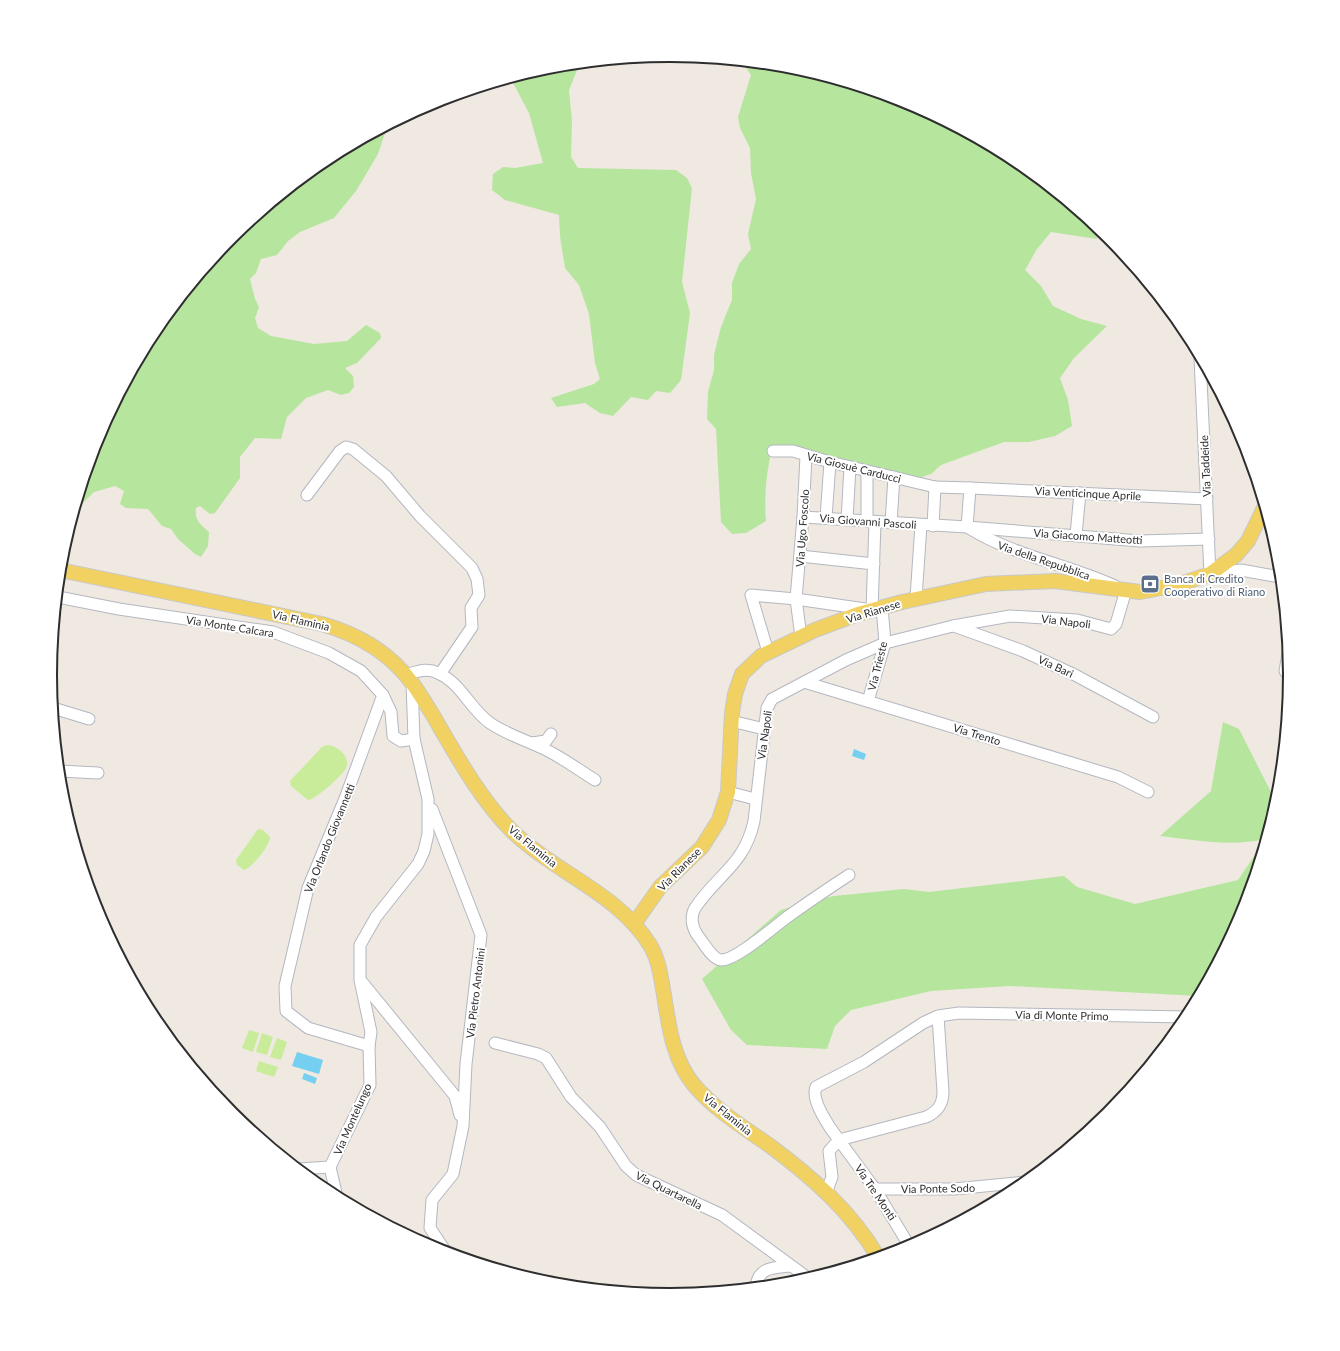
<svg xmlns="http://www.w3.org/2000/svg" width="1340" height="1351" viewBox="0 0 1340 1351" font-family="Lato,sans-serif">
	<rect width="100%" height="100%" fill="#efe9e1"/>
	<!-- green -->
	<g fill="#b6e59e">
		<path d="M 743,63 L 791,67 L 907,103 L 1015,160 L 1095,226 L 1097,239 L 1051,232 L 1037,249 L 1025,270 L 1041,286 L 1053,306 L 1081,319 L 1107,326 L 1074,358 L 1060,378 L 1068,400 L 1072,426 L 1055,436 L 1029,442 L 1004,442 L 941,465 L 931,474 L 916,479 L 772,449 C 766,473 764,496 766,521 L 746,533 L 732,534 L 721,522 L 716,429 L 707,419 L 708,392 L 714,370 L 714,355 L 721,327 L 732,300 L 732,283 L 739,264 L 751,249 L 748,234 L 756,199 L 751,173 L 750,148 L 740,128 L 738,117 L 751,75 Z"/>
		<polygon points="579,65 569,90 572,121 571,157 578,168 676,170 687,178 692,188 682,282 690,313 681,380 670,393 656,391 648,400 631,397 613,416 600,413 585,403 557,407 551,398 594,384 600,379 595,363 589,314 579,285 565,268 560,236 559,215 505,200 492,190 493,174 503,167 515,168 543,163 529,113 511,79 549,67"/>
		<path d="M 387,127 L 378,154 L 356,191 L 334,218 L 300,232 L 288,241 L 277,255 L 261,259 L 256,273 L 250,279 L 255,299 L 259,307 L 255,318 L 258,328 L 271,336 L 314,344 L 347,341 L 366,325 L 380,333 L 381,338 L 357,363 L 345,368 L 353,376 L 354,387 L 349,393 L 341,395 L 328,390 L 306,398 L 287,417 L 281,439 L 255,438 L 240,457 L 240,478 L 215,513 L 210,514 L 200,506 L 196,508 C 194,520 201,525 209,532 L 208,546 L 201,557 L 195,554 L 178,539 L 171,529 L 162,526 L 148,509 L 126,508 L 120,504 L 124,491 L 115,486 L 94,492 L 75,511 L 97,438 L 155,331 L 232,237 L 326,160 Z"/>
		<path d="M 1223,722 L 1239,729 L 1276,802 L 1265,839 C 1231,847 1195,840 1160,836 L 1211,791 Z"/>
		<polygon points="1265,840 1243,913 1198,996 1009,986 931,991 851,1010 835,1026 827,1049 747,1045 731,1030 702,979 781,910 808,902 834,896 904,889 929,892 1064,876 1077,887 1135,904 1238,880"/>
	</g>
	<!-- pitch -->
	<g fill="#c9ec9a">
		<path d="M 327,745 C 332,745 337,748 341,751 C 346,756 349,762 346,768 C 343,775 315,800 308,800 L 291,786 L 290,781 L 322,747 Z"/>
		<path d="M 258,829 L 263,830 L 270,837 C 271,844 252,868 244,870 L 237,865 L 236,860 Z"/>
		<polygon points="249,1030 259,1033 253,1052 242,1048"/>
		<polygon points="262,1033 273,1037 267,1055 256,1052"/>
		<polygon points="277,1038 287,1042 281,1060 270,1057"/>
		<polygon points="259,1061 278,1067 274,1077 256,1071"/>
	</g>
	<!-- water -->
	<g fill="#75cff0">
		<polygon points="854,749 866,754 864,760 852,756"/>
		<polygon points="297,1052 323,1060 319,1074 292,1066"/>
		<polygon points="304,1073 317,1078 315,1084 302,1079"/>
	</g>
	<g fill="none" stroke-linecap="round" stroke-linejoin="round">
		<defs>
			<g id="minor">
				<polyline points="1200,358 1210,574 1241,570 1280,577"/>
				<polyline points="773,451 793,451 830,462 935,487"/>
				<polyline points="970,488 1207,499"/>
				<polyline points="307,495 340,451 346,447 353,449 386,476 420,516 472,568 477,579 479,595 471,608 472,627 440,674"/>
				<polyline points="803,517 967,527 1140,541 1209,539"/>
				<polyline points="826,518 830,462"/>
				<polyline points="847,520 850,467"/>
				<polyline points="867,521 867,471"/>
				<polyline points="891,523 894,477"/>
				<polyline points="933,526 935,487 970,488 967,527"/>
				<path d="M 969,528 C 1014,556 1067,564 1115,586"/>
				<polyline points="1076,535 1080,493"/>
				<polyline points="800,556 874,564"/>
				<polyline points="58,597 119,609 273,632 329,653 361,671 383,695 391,712 393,736 401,741 414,739 412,683"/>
				<polyline points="916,598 921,525"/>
				<polyline points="954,626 1023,651 1075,675 1153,717"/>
				<polyline points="801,637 796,599 803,517 806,456"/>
				<polyline points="768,652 751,595 796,599 872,610 875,522"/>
				<polyline points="1288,654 1285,671 1290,677"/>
				<path d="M 405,675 C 417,672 426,667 438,673 C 461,683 470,709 490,723 C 506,734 523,739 540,747 C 559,755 577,769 595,780"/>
				<polyline points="804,682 1118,777 1148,792"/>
				<polyline points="868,701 885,643 882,607"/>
				<polyline points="53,708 89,719"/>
				<polyline points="731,721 764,729"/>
				<polyline points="532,743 546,741 551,734"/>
				<polyline points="59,771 98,773"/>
				<polyline points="728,792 755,799"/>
				<polyline points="432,809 481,935 466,1064 463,1126 453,1174 432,1200 430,1228 446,1252"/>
				<path d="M 849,875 C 829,888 810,901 790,915 C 777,924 736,961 721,960 C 712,959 704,943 698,936 C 692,928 690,917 695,908 C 717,875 745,864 754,821 L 767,708 L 772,699 L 846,660 L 885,643 L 953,626 L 1010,616 L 1077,620 L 1111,629 L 1116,624 L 1126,590"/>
				<polyline points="362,982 455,1096 460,1115"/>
				<path d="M 938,1016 L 923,1023 L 864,1062 L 816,1087 C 810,1100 831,1130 839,1140 L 926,1117 C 937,1112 943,1105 943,1092 L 938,1016 L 959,1013 L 1187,1017"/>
				<polyline points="495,1043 538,1054 546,1058 571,1097 600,1127 626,1166 636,1175 722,1215 808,1278"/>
				<polyline points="369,1046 308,1028 286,1011 285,986 308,888 346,796 383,695"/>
				<polyline points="330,1167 337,1197"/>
				<polyline points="298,1169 330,1167 370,1085 369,1046 371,1032 360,980 360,945 376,917 418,864 424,851 428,834 428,799 414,739"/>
				<polyline points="875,1189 954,1189 1025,1182"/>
				<polyline points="826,1193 832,1177 829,1151 839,1140 875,1189 910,1247"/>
				<path d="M 756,1287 C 758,1267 773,1268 790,1266"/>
			</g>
			<g id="major">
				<path d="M 60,570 L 322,624 C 357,634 390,653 412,683 C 419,692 425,703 431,712 C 455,753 479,798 512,831 C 555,873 618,893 650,945 C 659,960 661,978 664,995 C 669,1027 673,1060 694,1085 C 715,1110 743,1127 769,1145 C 812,1177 851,1211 878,1257"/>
				<polyline points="634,924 660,887 702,847 719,820 728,792 732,713 735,694 742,674 761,656 815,630 858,614 902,602 986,584 1055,581 1140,592 1177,585 1210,574 1236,555 1248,541 1264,508"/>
			</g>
		</defs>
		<!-- minor casing -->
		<use href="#minor" stroke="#b4b7c1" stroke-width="13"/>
		<!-- major casing -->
		<use href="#major" stroke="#c9c9c9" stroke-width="16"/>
		<!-- minor -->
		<use href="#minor" stroke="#fff" stroke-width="11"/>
		<!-- major -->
		<use href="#major" stroke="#f2d163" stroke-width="14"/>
	</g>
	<!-- icons -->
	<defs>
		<symbol id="bank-square" viewBox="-11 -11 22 22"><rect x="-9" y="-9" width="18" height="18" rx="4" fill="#5c6f8a" stroke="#fff"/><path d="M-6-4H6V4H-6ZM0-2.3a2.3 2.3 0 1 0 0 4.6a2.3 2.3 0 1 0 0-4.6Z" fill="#fff"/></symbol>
	</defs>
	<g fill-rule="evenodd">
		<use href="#bank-square" x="1139" y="573" width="22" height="22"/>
	</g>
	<g text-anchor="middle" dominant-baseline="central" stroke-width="4" stroke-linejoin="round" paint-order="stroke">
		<!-- street labels -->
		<g font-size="11" fill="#2e2e2e" stroke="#fff">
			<text transform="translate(1205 466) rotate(-93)">Via Taddeide</text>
			<text transform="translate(854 467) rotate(14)">Via Giosuè Carducci</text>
			<text transform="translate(1088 493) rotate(3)">Via Venticinque Aprile</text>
			<text transform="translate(868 521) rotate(4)">Via Giovanni Pascoli</text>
			<text transform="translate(802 528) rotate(-86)">Via Ugo Foscolo</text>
			<text transform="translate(1088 536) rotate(4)">Via Giacomo Matteotti</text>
			<text transform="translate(1044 560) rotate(19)">Via della Repubblica</text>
			<text transform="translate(873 611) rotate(-17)">Via Rianese</text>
			<text transform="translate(301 620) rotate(13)">Via Flaminia</text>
			<text transform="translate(1066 621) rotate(7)">Via Napoli</text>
			<text transform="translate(230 626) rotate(9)">Via Monte Calcara</text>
			<text transform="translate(877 666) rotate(-76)">Via Trieste</text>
			<text transform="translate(1056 666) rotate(25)">Via Bari</text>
			<text transform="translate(977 734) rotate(17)">Via Trento</text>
			<text transform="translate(764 735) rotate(-82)">Via Napoli</text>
			<text transform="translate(329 838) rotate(-68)">Via Orlando Giovannetti</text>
			<text transform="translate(533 846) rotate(39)">Via Flaminia</text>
			<text transform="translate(679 869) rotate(-45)">Via Rianese</text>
			<text transform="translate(475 993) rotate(-83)">Via Pietro Antonini</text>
			<text transform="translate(1062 1015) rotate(1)">Via di Monte Primo</text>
			<text transform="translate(728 1114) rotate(39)">Via Flaminia</text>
			<text transform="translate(352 1119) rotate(-66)">Via Montelungo</text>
			<text transform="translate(938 1188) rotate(-1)">Via Ponte Sodo</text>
			<text transform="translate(669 1190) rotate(26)">Via Quartarella</text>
			<text transform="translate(876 1192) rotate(56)">Via Tre Monti</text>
		</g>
		<!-- service labels -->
		<g font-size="11" fill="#4e5e75" stroke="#fff" text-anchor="start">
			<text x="1164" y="578">Banca di Credito<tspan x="1164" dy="13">Cooperativo di Riano</tspan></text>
		</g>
	</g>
	<!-- crop -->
	<path d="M0 0H1340V1351H0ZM57 675a613 613 0 1 1 1226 0a613 613 0 1 1-1226 0Z" fill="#fff" fill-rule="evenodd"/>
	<path fill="none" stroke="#2e2e2e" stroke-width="2" d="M57 675a613 613 0 1 1 1226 0a613 613 0 1 1-1226 0Z"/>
</svg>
